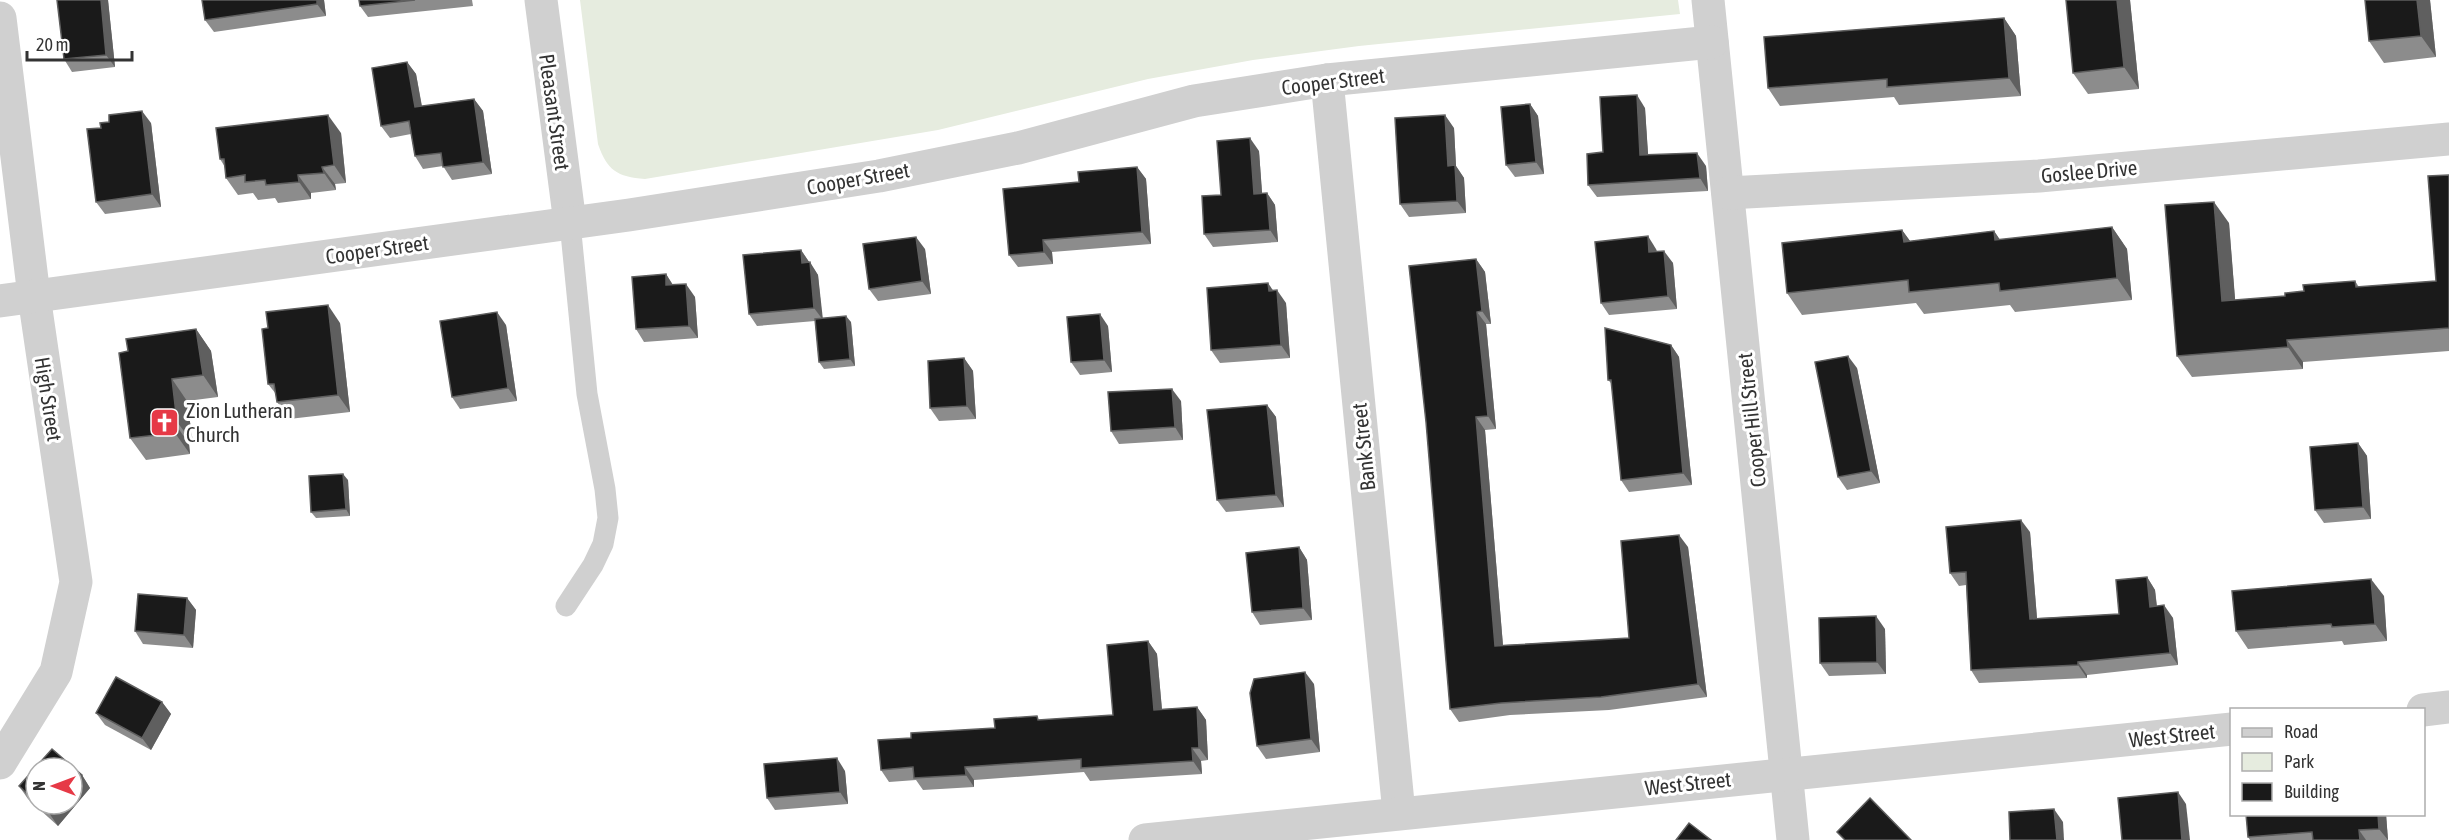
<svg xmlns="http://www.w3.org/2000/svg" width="2449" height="840" viewBox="0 0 2449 840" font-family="'Asap Condensed',sans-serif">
	<rect width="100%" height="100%" fill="#fff"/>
	<!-- green -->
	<path fill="#e6ecdf" d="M 580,0 L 1678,0 L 1680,14 L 1359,46 L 1253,60 L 1148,79 L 938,130 L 645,179 C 617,177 607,170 598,144 Z"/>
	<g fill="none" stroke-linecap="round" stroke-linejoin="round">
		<!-- service -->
		<polyline stroke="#d0d0d0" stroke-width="21" points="566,606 593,565 603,544 608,518 605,489 587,394 570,223"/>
		<!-- minor -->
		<g stroke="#d0d0d0" stroke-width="33">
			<polyline points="541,0 570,223"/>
			<polyline points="1708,0 1793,840"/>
			<polyline points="0,18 34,296 76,582 56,672 0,763"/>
			<polyline points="1327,80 1399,813"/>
			<polyline points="1728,193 2039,176 2449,139"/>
			<polyline points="0,301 629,215 879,176 1018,148 1194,101 1327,80 1712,42"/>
			<polyline points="2423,710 2449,707"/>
			<polyline points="1145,840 2232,729"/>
		</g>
	</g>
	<!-- wall -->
	<g fill="#8c8c8c" fill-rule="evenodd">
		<polygon points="57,0 108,0 115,67 72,72 64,59"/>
		<polygon points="202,0 324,0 326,16 214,32 205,20"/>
		<polygon points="359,0 472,0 473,6 368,17 360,6"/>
		<polygon points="2066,0 2130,0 2139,89 2088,94 2073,73"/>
		<polygon points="2430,0 2436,57 2384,63 2369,41"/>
		<polygon points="2004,18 2016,36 2021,96 1899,105 1894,97 1780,106 1768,88"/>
		<polygon points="407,62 416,74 422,106 474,99 483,111 492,174 452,180 443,166 423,169 415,156 411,134 390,138 381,126"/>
		<polygon points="1530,104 1538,116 1544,174 1515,177 1506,165"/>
		<polygon points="1645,108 1648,155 1706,166 1708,191 1597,197 1588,185 1603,152"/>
		<polygon points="151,123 161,207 105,214 96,202"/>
		<polygon points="1454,128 1456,166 1464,178 1466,213 1409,217 1400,204"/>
		<polygon points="341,133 346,183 335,184 336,190 311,193 311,199 278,203 275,198 258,200 253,193 238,195 226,178 225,167 220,159"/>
		<polygon points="1259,151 1262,193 1267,193 1275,205 1278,242 1213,247 1204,234 1221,195"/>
		<polygon points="1137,167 1146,179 1151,244 1052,252 1053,264 1018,267 1009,255 1079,182"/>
		<polygon points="2449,175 2449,351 2303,362 2303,369 2192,377 2177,356 2229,223 2235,300 2285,296 2304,291 2355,281 2359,287 2436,281"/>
		<polygon points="2112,227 2127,249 2132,300 2015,312 2010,305 1924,314 1916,303 1802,315 1787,293 1902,230 1910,241 1994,231 2000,240"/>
		<polygon points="925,249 931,294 878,301 869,289"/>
		<polygon points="1656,249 1657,251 1673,263 1677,309 1609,315 1601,303"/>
		<polygon points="801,250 818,275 822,318 851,322 855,366 824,369 819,362 815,321 757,326 749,314"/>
		<polygon points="1476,259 1485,272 1491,324 1486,324 1496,429 1485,430 1503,645 1629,638 1688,547 1707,697 1609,710 1510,715 1459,722 1450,709"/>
		<polygon points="666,274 673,285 695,297 698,338 644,342 636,329"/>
		<polygon points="1286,303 1290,358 1220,363 1211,350"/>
		<polygon points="340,323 350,412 289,419 277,402 276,394 268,384"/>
		<polygon points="506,325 517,401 460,409 452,397"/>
		<polygon points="1108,326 1112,372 1080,375 1071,362"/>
		<polygon points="196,329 211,351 218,397 187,401 193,443 189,444 190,454 146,460 130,438 128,351"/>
		<polygon points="1671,345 1679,357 1692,485 1629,492 1621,480 1612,384 1608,380"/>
		<polygon points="964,358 973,371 976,419 939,421 930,408"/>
		<polygon points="1857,368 1880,483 1847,490 1838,477"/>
		<polygon points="1181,401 1183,440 1119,444 1111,431"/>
		<polygon points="1267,405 1276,417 1284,507 1226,512 1217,500"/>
		<polygon points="2358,443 2367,456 2371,519 2324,523 2315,510"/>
		<polygon points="348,480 350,516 316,518 311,512"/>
		<polygon points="2030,532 2037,618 2119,614 2147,577 2155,590 2157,606 2173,618 2178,665 2087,675 2087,678 1979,683 1971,670 1966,585 1959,586 1950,573"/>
		<polygon points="1299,547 1307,560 1312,620 1260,625 1252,612"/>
		<polygon points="2384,596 2387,641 2344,645 2342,641 2248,649 2236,631"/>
		<polygon points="187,598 196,610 193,648 143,644 135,631"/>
		<polygon points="1885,629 1886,674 1829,676 1820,663"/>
		<polygon points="1148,641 1157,654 1162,709 1197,707 1206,720 1208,760 1201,761 1202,774 1090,781 1084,772 974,780 974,787 923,790 916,780 889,782 881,770 911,738 995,728 1040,720 1113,715"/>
		<polygon points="1314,684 1320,752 1266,759 1257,746"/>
		<polygon points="162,702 171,714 151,750 105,725 96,713"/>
		<path d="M 52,749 L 82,775 L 90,788 L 58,826 L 28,799 L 19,786 ZM 36,768 L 72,768 L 72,804 L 36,804 Z"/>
		<polygon points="845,771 848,804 775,810 767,798"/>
		<polygon points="2386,814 2388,840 2250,840 2248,837"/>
	</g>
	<!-- shaded-wall -->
	<g fill="#5f5f5f">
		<polygon points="101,0 108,0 115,67 106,55"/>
		<polygon points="317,0 324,0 326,16 317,4"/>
		<polygon points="2117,0 2130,0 2139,89 2124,67"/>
		<polygon points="2417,0 2430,0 2436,57 2421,36"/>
		<polygon points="2004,18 2016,36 2021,96 2009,78"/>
		<polygon points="407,62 416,74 424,119 415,107"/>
		<polygon points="1637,95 1645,108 1649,168 1640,155"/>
		<polygon points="474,99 483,111 492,174 483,162"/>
		<polygon points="1530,104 1538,116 1544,174 1536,162"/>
		<polygon points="142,111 151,123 161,207 152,194"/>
		<polygon points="328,115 341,133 346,183 334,165"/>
		<polygon points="1445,115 1454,128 1456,166 1464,178 1466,213 1457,201 1448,166"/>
		<polygon points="1250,138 1259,151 1263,206 1254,194"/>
		<polygon points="1697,153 1706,166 1708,191 1700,178"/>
		<polygon points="322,167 335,184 336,190 324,173"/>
		<polygon points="1137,167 1146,179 1151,244 1142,232"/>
		<polygon points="298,175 311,193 311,199 299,182"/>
		<polygon points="1267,193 1275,205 1278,242 1270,230"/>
		<polygon points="2214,202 2229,223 2237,323 2222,301"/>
		<polygon points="2112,227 2127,249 2132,300 2117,278"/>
		<polygon points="1902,230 1918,252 1904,242"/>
		<polygon points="1994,231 2009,253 1995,240"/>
		<polygon points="1648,236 1656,249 1658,264 1649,252"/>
		<polygon points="916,237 925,249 931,294 922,281"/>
		<polygon points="1043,240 1052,252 1053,264 1044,252"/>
		<polygon points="801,250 809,262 802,263"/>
		<polygon points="1664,251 1673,263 1677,309 1668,296"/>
		<polygon points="1476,259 1485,272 1491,324 1482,311"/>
		<polygon points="810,262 818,275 823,320 814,308"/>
		<polygon points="666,274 674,287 666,285"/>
		<polygon points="1268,283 1277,296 1269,291"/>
		<polygon points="686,284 695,297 698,338 689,326"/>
		<polygon points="1277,290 1286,303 1290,358 1281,345"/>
		<polygon points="328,305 340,323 350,412 338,395"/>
		<polygon points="497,312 506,325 517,401 508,388"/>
		<polygon points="1477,312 1486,324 1496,429 1488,416"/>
		<polygon points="1100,314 1108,326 1112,372 1104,360"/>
		<polygon points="846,316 851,322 855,366 850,359"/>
		<polygon points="196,329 211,351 218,397 203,375"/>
		<polygon points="2287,340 2303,362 2303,369 2288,347"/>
		<polygon points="1671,345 1679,357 1692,485 1683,473"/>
		<polygon points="1848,356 1857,368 1880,483 1871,471"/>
		<polygon points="964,358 973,371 976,419 967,406"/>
		<polygon points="172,379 187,401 193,443 177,422"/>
		<polygon points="1172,389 1181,401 1183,440 1175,427"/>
		<polygon points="1267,405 1276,417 1284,507 1276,495"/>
		<polygon points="1476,417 1485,430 1504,658 1495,646"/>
		<polygon points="174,422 189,444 190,454 175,433"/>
		<polygon points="2358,443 2367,456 2371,519 2363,507"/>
		<polygon points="343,474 348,480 350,516 346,509"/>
		<polygon points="2021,520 2030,532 2038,631 2030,619"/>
		<polygon points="1679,535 1688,547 1707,697 1698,684"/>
		<polygon points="1299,547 1307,560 1312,620 1303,608"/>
		<polygon points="2147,577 2155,590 2158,619 2150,607"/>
		<polygon points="2371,579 2384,596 2387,641 2375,624"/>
		<polygon points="187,598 196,610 193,648 184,635"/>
		<polygon points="2164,605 2173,618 2178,665 2170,653"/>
		<polygon points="1876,616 1885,629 1886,674 1877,662"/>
		<polygon points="1148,641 1157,654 1163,722 1154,710"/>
		<polygon points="2078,662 2087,675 2087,678 2078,665"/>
		<polygon points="1305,672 1314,684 1320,752 1311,739"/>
		<polygon points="162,702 171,714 151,750 142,738"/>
		<polygon points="1197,707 1206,720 1208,760 1199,748"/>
		<polygon points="1192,748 1201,761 1202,774 1193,761"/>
		<polygon points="837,758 845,771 848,804 840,792"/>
		<polygon points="965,767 974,780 974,787 966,775"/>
		<polygon points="82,775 90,788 58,826 49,813 57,804 72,804 72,787"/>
		<polygon points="2178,792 2186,804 2190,840 2182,840"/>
		<polygon points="2054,809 2063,822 2064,840 2057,840"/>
		<polygon points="2378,814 2386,814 2388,840 2379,829"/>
		<polygon points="2359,830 2366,840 2360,840"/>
	</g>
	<!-- building -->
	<g fill="#1a1a1a" stroke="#5f5f5f" stroke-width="1.5">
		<polygon points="57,0 101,0 106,55 64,59"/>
		<polygon points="202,0 317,0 317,4 205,20"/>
		<polygon points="359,0 415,0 360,6"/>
		<polygon points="2066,0 2117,0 2124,67 2073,73"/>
		<polygon points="2365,0 2417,0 2421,36 2369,41"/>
		<polygon points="2004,18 2009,78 1887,87 1887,79 1768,88 1764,37"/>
		<polygon points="407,62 415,107 474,99 483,162 443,167 441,153 415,156 409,121 381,126 372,68"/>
		<polygon points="1637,95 1640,155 1697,153 1700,178 1588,185 1587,154 1603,152 1600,97"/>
		<polygon points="1530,104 1536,162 1506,165 1501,107"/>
		<polygon points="142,111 152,194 96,202 87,129 101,128 100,123 109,122 109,115"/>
		<polygon points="328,115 334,165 322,167 324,173 298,175 299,182 266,185 265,180 245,182 245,175 226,178 224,159 220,159 216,128"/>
		<polygon points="1445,115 1448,166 1455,165 1457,201 1400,204 1395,118"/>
		<polygon points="1250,138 1254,194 1267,193 1270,230 1204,234 1202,196 1221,195 1217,141"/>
		<polygon points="1137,167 1142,232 1043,240 1044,252 1009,255 1003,189 1079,182 1078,172"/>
		<polygon points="2449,175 2449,328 2287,340 2288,347 2177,356 2165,205 2214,202 2222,301 2285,296 2285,293 2304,291 2303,285 2355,281 2356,287 2436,281 2428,176"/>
		<polygon points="2112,227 2117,278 2000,291 1999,283 1909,292 1908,280 1787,293 1782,243 1902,230 1904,242 1994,231 1995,240"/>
		<polygon points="1648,236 1649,252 1664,251 1668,296 1601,303 1595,242"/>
		<polygon points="916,237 922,281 869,289 863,244"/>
		<polygon points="801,250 802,263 810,262 814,308 749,314 743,255"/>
		<polygon points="1476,259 1482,311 1477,312 1488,416 1476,417 1495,646 1629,638 1621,541 1679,535 1698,684 1601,697 1501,703 1450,709 1426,422 1409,266"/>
		<polygon points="666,274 666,285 686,284 689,326 636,329 632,277"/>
		<polygon points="1268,283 1269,291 1277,290 1281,345 1211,350 1207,288"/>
		<polygon points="328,305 338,395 277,402 274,384 268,384 262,329 268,328 266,312"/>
		<polygon points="497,312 508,388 452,397 440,321"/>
		<polygon points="1100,314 1104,360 1071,362 1067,317"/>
		<polygon points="846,316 850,359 819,362 815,319"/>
		<polygon points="1605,328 1671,345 1683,473 1621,480 1611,380 1608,380"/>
		<polygon points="196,329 203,375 172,379 177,422 174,422 175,433 130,438 119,353 128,351 126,339"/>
		<polygon points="1848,356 1871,471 1838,477 1815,362"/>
		<polygon points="964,358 967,406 930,408 928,361"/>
		<polygon points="1172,389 1175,427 1111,431 1108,392"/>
		<polygon points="1267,405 1276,495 1217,500 1207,410"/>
		<polygon points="2358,443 2363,507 2315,510 2310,447"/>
		<polygon points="343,474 346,509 311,512 309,476"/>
		<polygon points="2021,520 2030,619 2119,614 2116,580 2147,577 2150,607 2164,605 2170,653 2078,662 2078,665 1971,670 1966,572 1950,573 1946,527"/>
		<polygon points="1299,547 1303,608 1252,612 1246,553"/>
		<polygon points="2371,579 2375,624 2332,627 2331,624 2236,631 2232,591"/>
		<polygon points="138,594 187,598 184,635 135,631"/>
		<polygon points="1876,616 1877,662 1820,663 1819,618"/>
		<polygon points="1148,641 1154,710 1197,707 1199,748 1192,748 1193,761 1081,768 1081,759 965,767 966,775 914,778 913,767 881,770 878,740 911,738 911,733 995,728 994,719 1037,716 1038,720 1113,715 1107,645"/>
		<polygon points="1305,672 1311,739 1257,746 1250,693 1254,679"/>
		<polygon points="116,677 162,702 142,738 96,713"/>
		<polygon points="52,749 82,775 72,787 72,768 36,768 36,802 19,786"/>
		<polygon points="837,758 840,792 767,798 764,764"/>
		<polygon points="2178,792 2182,840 2122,840 2118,798"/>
		<polygon points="1870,798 1911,840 1845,840 1837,832"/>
		<polygon points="39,804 57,804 49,813"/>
		<polygon points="2054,809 2057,840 2010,840 2009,812"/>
		<polygon points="2246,814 2378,814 2379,829 2359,830 2360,840 2313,840 2312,832 2248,837"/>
		<polygon points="1689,823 1711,840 1676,840"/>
	</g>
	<!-- icons -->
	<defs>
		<symbol id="church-square" viewBox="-11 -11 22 22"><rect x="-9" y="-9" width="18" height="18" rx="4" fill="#e63946" stroke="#fff"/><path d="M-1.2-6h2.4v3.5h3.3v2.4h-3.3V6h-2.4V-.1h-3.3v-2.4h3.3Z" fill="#fff"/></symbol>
	</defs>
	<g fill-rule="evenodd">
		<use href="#church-square" x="148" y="406" width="33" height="33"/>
	</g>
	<g text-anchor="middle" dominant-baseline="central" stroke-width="6" stroke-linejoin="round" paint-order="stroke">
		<!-- street labels -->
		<g font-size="21" fill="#333" stroke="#fff">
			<text transform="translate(1333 81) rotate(-7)">Cooper Street</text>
			<text transform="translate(555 112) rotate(82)">Pleasant Street</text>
			<text transform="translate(2089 171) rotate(-5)">Goslee Drive</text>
			<text transform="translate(858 178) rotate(-10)">Cooper Street</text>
			<text transform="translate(377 249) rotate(-8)">Cooper Street</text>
			<text transform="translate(49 399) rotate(81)">High Street</text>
			<text transform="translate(1751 420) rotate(-96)">Cooper Hill Street</text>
			<text transform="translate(1363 447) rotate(-96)">Bank Street</text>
			<text transform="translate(2172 735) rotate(-6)">West Street</text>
			<text transform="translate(1688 783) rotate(-6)">West Street</text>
		</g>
		<!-- poi labels -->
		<g font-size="21" fill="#333" stroke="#fff" text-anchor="start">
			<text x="186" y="410">Zion Lutheran<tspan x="186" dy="24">Church</tspan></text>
		</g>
	</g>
	<!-- legend -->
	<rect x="2230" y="708" width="195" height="108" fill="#ffffff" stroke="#adadad" stroke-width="1.5"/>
	<rect x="2242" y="728" width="30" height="9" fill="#d0d0d0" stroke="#adadad" stroke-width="1.5"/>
	<text x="2284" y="738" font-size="18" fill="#333333">Road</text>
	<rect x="2242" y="753" width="30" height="18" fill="#e6ecdf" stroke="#adadad" stroke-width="1.5"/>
	<text x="2284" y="768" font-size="18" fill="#333333">Park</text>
	<rect x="2242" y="783" width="30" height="18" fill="#1a1a1a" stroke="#adadad" stroke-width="1.5"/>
	<text x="2284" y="798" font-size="18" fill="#333333">Building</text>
	<!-- north arrow -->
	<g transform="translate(54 786) rotate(270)"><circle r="28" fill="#ffffff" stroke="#adadad" stroke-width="1.5"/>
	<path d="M0-4.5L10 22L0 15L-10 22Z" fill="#e63946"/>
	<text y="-9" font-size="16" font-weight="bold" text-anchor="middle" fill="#333333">N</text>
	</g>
	<!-- scale -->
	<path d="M27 51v9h105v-9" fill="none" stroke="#333333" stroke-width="3"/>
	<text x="36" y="51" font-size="18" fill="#333333" stroke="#ffffff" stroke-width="4.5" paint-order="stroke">20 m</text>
</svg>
